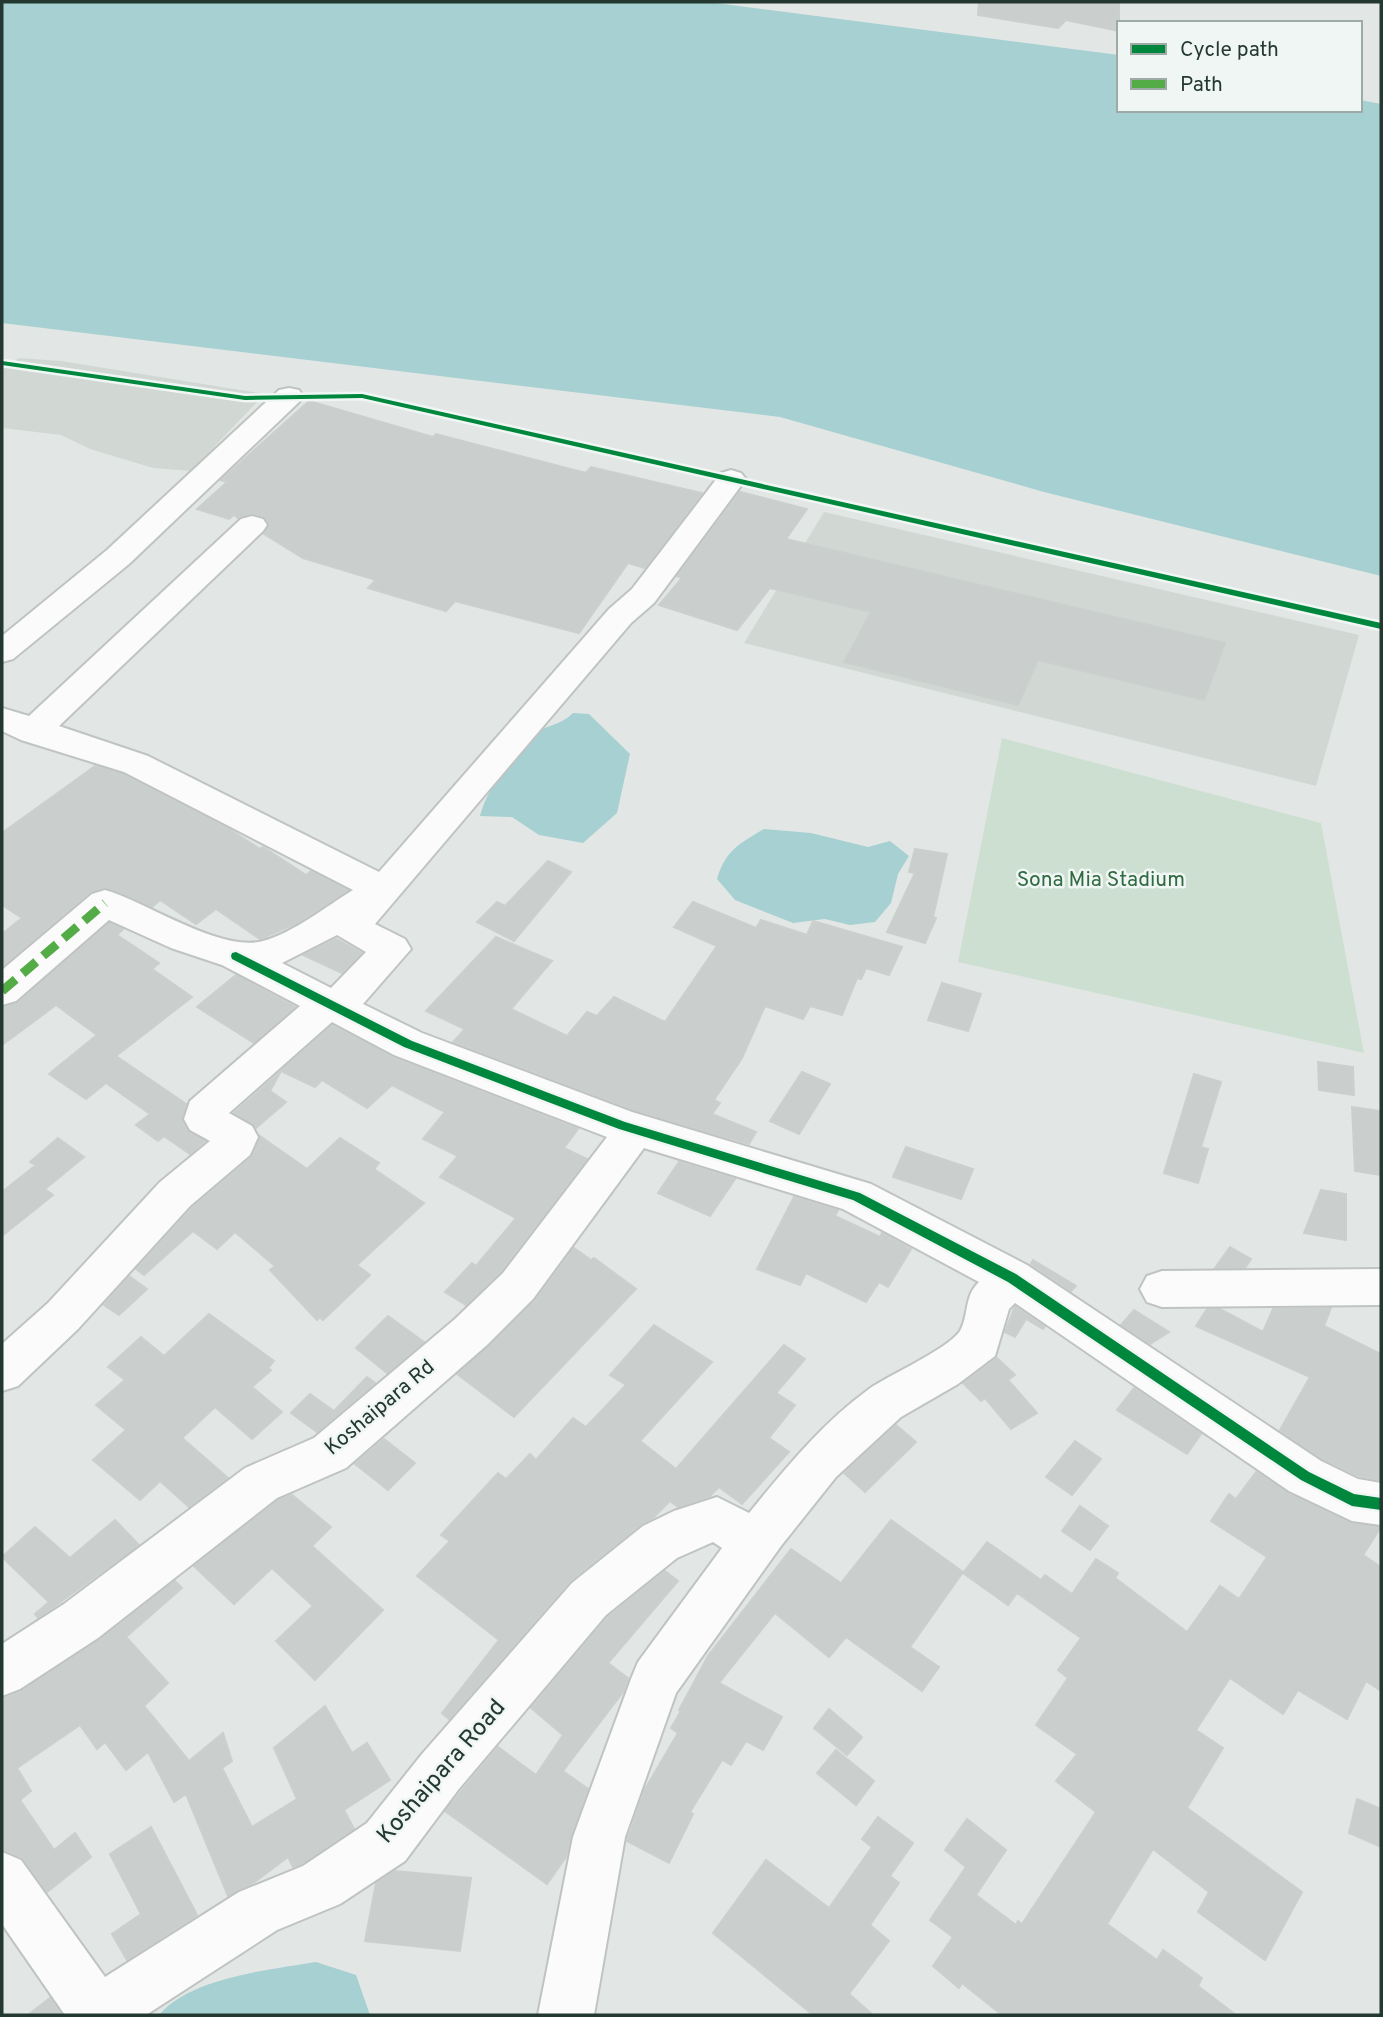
<svg xmlns="http://www.w3.org/2000/svg" width="1383" height="2017" viewBox="0 0 1383 2017" font-family="Overpass,sans-serif">
	<rect width="100%" height="100%" fill="#e2e7e5"/>
	<!-- built -->
	<g fill="#d1d8d4">
		<polygon points="19,358 61,361 265,394 191,471 153,468 90,449 61,435 2,428 2,369"/>
		<polygon points="824,512 1359,635 1316,786 744,643"/>
	</g>
	<!-- green -->
	<polygon fill="#cddfd1" points="1002,738 1321,823 1364,1053 958,962"/>
	<!-- water -->
	<g fill="#a6d0d1">
		<polygon points="2,2 708,2 1119,55 1119,110 1360,110 1360,100 1381,104 1381,576 1044,492 780,417 2,323"/>
		<path d="M 573,713 L 589,714 L 630,754 L 617,813 L 583,843 L 539,835 L 512,817 L 480,816 C 487,788 513,754 535,734 C 545,725 560,726 573,713 Z"/>
		<path d="M 764,829 L 811,833 L 868,847 L 890,841 L 909,856 L 898,874 L 891,903 L 875,922 L 850,925 L 825,919 L 793,923 L 735,900 L 717,879 C 725,851 740,843 764,829 Z"/>
		<path d="M 316,1962 L 356,1975 L 370,2015 L 159,2015 C 191,1977 269,1970 316,1962 Z"/>
	</g>
	<!-- building -->
	<g fill="#cacecc" stroke="#cbd0ce" stroke-width="2">
		<polygon points="979,2 1119,2 1119,31 1066,20 1058,28 978,15"/>
		<polygon points="309,401 433,437 436,434 586,473 591,467 702,493 645,568 628,563 579,633 455,601 446,611 368,588 376,580 303,558 264,534 269,526 264,516 251,513 238,518 234,515 229,519 197,509 227,482 221,480"/>
		<polygon points="740,492 807,509 786,539 1225,643 1204,700 1038,660 1018,705 844,662 871,612 770,588 737,630 659,605 682,578 677,576"/>
		<polygon points="95,766 123,774 229,829 260,849 263,847 306,875 311,871 348,890 297,923 260,939 216,909 196,924 160,900 152,907 104,887 90,892 2,967 2,934 22,918 2,905 2,833"/>
		<polygon points="915,849 947,854 933,917 936,918 925,943 887,932 915,873 909,872"/>
		<polygon points="548,861 571,872 514,941 477,922 497,902 505,906"/>
		<polygon points="693,902 756,928 761,920 807,935 813,921 902,947 889,975 866,968 861,979 857,978 842,1015 810,1006 803,1019 765,1006 742,1058 714,1100 720,1103 712,1114 756,1132 749,1144 633,1110 453,1042 465,1029 426,1011 496,937 552,961 511,1009 567,1036 587,1012 597,1016 614,997 665,1022 717,946 674,927"/>
		<polygon points="109,923 123,929 117,935 159,963 152,969 192,997 116,1056 186,1104 182,1120 189,1132 205,1141 190,1154 164,1136 158,1141 136,1125 150,1114 106,1083 86,1099 49,1074 97,1035 56,1005 2,1045 2,1007 18,1003"/>
		<polygon points="336,939 362,953 342,973 303,955"/>
		<polygon points="236,975 295,1007 254,1043 197,1007"/>
		<polygon points="942,983 981,994 968,1031 928,1020"/>
		<polygon points="332,1025 393,1057 578,1129 564,1148 587,1159 501,1271 466,1305 445,1292 472,1263 476,1266 516,1218 440,1177 458,1156 423,1139 445,1112 392,1085 367,1108 322,1080 315,1087 281,1071 270,1091 286,1102 256,1128 234,1113"/>
		<polygon points="1318,1062 1353,1067 1354,1095 1319,1090"/>
		<polygon points="802,1072 830,1084 799,1134 770,1121"/>
		<polygon points="1194,1074 1221,1082 1201,1147 1208,1149 1198,1183 1164,1173"/>
		<polygon points="1352,1107 1381,1111 1381,1175 1355,1171"/>
		<polygon points="260,1136 307,1169 340,1138 379,1163 374,1169 424,1203 357,1265 370,1275 323,1320 320,1317 317,1320 270,1270 275,1266 235,1232 217,1249 193,1231 144,1275 136,1269 192,1208 252,1157"/>
		<polygon points="58,1138 84,1157 45,1189 53,1195 2,1236 2,1192 36,1165 30,1162"/>
		<polygon points="906,1147 973,1169 961,1199 893,1177"/>
		<polygon points="679,1162 735,1179 710,1216 658,1193"/>
		<polygon points="1321,1190 1346,1194 1346,1240 1304,1233"/>
		<polygon points="794,1197 838,1210 835,1216 880,1237 882,1233 911,1249 888,1287 879,1282 866,1302 806,1273 800,1285 757,1269"/>
		<polygon points="1230,1247 1251,1259 1245,1268 1215,1268"/>
		<polygon points="574,1248 591,1260 594,1258 636,1289 514,1417 457,1374 535,1301"/>
		<polygon points="1033,1260 1076,1286 1071,1291 1031,1264"/>
		<polygon points="129,1276 147,1289 119,1315 104,1305"/>
		<polygon points="1015,1306 1045,1326 1043,1329 1026,1319 1015,1337 1005,1332"/>
		<polygon points="1331,1308 1324,1326 1381,1354 1381,1480 1359,1476 1322,1459 1280,1430 1310,1377 1196,1326 1207,1309 1220,1309 1263,1332 1273,1309"/>
		<polygon points="1134,1310 1169,1332 1150,1344 1121,1325"/>
		<polygon points="209,1314 274,1361 268,1368 271,1370 252,1387 282,1412 252,1439 215,1407 182,1438 228,1478 189,1507 160,1481 140,1500 93,1460 126,1430 96,1405 125,1380 108,1367 141,1337 164,1356"/>
		<polygon points="388,1316 424,1342 387,1373 356,1348"/>
		<polygon points="654,1325 712,1362 640,1441 676,1469 784,1345 805,1359 776,1393 795,1405 769,1438 789,1452 742,1504 719,1487 710,1496 678,1507 670,1501 653,1518 641,1524 570,1581 449,1719 442,1713 499,1640 417,1576 450,1541 441,1535 498,1473 506,1479 530,1454 536,1460 573,1418 586,1427 626,1385 610,1375"/>
		<polygon points="997,1358 1015,1375 1008,1380 1037,1413 1011,1429 985,1398 981,1401 963,1383"/>
		<polygon points="367,1377 375,1383 317,1432 291,1413 310,1394 334,1411"/>
		<polygon points="1134,1388 1201,1434 1187,1454 1117,1410"/>
		<polygon points="896,1425 916,1442 865,1492 844,1473"/>
		<polygon points="384,1439 415,1463 388,1490 355,1464"/>
		<polygon points="1075,1441 1101,1459 1072,1495 1046,1477"/>
		<polygon points="1256,1472 1288,1493 1351,1523 1381,1527 1363,1555 1381,1567 1381,1691 1366,1681 1347,1719 1298,1690 1283,1714 1230,1678 1196,1730 1223,1748 1187,1808 1302,1892 1265,1960 1198,1912 1209,1892 1153,1849 1107,1924 1157,1960 1163,1950 1202,1978 1198,1986 1236,2015 1002,2015 962,1983 959,1988 933,1966 953,1937 930,1920 966,1867 945,1850 967,1819 1006,1850 976,1895 1016,1925 1018,1921 1022,1924 1096,1812 1056,1781 1077,1754 1036,1725 1068,1678 1058,1670 1081,1638 1017,1593 1008,1605 963,1573 987,1542 1041,1580 1045,1575 1072,1594 1096,1559 1118,1573 1115,1578 1187,1632 1220,1586 1239,1599 1267,1557 1211,1521 1229,1494 1236,1499"/>
		<polygon points="292,1495 331,1527 312,1546 383,1610 315,1680 276,1641 313,1606 272,1568 234,1604 194,1566 278,1500"/>
		<polygon points="1080,1506 1108,1526 1090,1550 1062,1531"/>
		<polygon points="115,1520 139,1545 38,1618 35,1614 49,1602 2,1557 35,1527 70,1558"/>
		<polygon points="891,1520 963,1572 910,1647 939,1667 922,1691 846,1637 829,1657 775,1613 719,1683 782,1717 763,1750 746,1741 731,1765 722,1760 690,1812 693,1814 669,1863 627,1841 645,1789 678,1733 671,1728 681,1711 679,1710 708,1656 791,1549 841,1583"/>
		<polygon points="665,1571 678,1581 608,1663 628,1678 623,1692 563,1771 588,1789 566,1857 547,1884 445,1811 498,1747 536,1775 563,1735 531,1708 608,1617"/>
		<polygon points="175,1581 182,1588 126,1637 168,1683 144,1706 189,1761 223,1733 232,1761 222,1768 252,1827 297,1799 274,1748 325,1706 352,1753 367,1743 390,1780 344,1810 354,1829 302,1864 293,1867 288,1857 252,1884 228,1896 186,1794 174,1802 148,1752 126,1770 105,1742 97,1749 80,1725 17,1768 31,1791 20,1800 54,1850 75,1833 91,1857 47,1892 23,1858 2,1849 2,1698 21,1691 99,1640"/>
		<polygon points="829,1709 862,1737 847,1755 814,1728"/>
		<polygon points="836,1750 874,1781 856,1805 817,1773"/>
		<polygon points="1357,1799 1381,1809 1381,1847 1349,1833"/>
		<polygon points="878,1817 913,1843 890,1876 899,1883 870,1925 889,1941 849,1994 873,2015 813,2015 713,1933 766,1860 829,1908 872,1847 862,1839"/>
		<polygon points="151,1827 197,1915 127,1960 112,1934 141,1914 110,1854"/>
		<polygon points="394,1871 471,1878 460,1951 365,1941 376,1883"/>
		<polygon points="50,1998 62,2015 28,2015"/>
	</g>
	<g fill="none" stroke-linecap="round" stroke-linejoin="round">
		<defs>
			<g id="minor">
				<polygon points="289,388 299,390 303,396 299,402 129,564 13,659 2,662 2,636 107,550 279,390"/>
				<path d="M 731,470 L 741,473 L 746,479 L 654,603 L 631,623 L 375,924 L 405,939 L 411,949 L 363,1004 L 422,1033 L 632,1112 L 871,1184 L 1027,1265 L 1321,1461 L 1358,1479 L 1381,1483 L 1381,1525 L 1352,1521 L 1289,1491 L 1015,1303 L 1009,1309 L 995,1356 L 958,1384 L 901,1417 L 836,1477 L 781,1546 L 676,1693 L 625,1837 L 594,2015 L 538,2015 L 573,1837 L 631,1679 L 638,1662 L 722,1548 L 713,1542 L 677,1558 L 606,1615 L 458,1790 L 405,1861 L 340,1904 L 277,1930 L 146,2015 L 65,2015 L 2,1924 L 2,1852 L 21,1860 L 105,1977 L 239,1892 L 303,1866 L 367,1823 L 422,1754 L 572,1583 L 643,1526 L 674,1511 L 717,1497 L 749,1513 C 785,1469 822,1423 869,1389 C 889,1375 948,1349 960,1331 C 969,1315 964,1296 979,1282 L 843,1209 L 644,1148 L 533,1299 L 487,1345 L 346,1468 L 277,1498 L 98,1638 L 20,1689 L 2,1696 L 2,1644 L 64,1604 L 245,1468 L 314,1438 L 455,1319 L 503,1273 L 607,1137 L 394,1055 L 332,1022 L 229,1113 L 252,1126 L 258,1137 L 250,1155 L 190,1206 L 78,1329 L 18,1386 L 2,1391 L 2,1344 L 48,1303 L 160,1182 L 210,1141 L 190,1130 L 184,1119 L 190,1101 L 300,1006 L 222,965 L 171,948 L 109,920 L 16,1001 L 2,1005 L 2,970 L 92,894 L 105,890 C 147,902 221,953 263,941 C 295,932 325,907 353,890 L 124,772 L 21,740 L 2,731 L 2,708 L 29,716 L 241,519 L 252,516 L 263,519 L 267,525 L 263,531 L 59,726 L 148,756 L 379,872 L 609,609 L 632,589 L 721,473 ZM 337,935 L 366,952 L 331,988 L 282,963 Z"/>
				<polygon points="1381,1269 1381,1305 1162,1307 1147,1302 1140,1289 1147,1276 1162,1271"/>
			</g>
		</defs>
		<!-- minor casing -->
		<use href="#minor" stroke="#bfc4c2" stroke-width="4"/>
		<!-- minor -->
		<use href="#minor" fill="#fbfbfb" fill-rule="evenodd"/>
		<!-- quiet -->
		<polyline stroke="#53ac45" stroke-width="9" stroke-dasharray="18 9" stroke-linecap="butt" points="2,991 105,903"/>
		<defs>
			<g id="cycleway">
				<polygon points="2,361 245,396 362,394 1381,623 1381,629 362,398 245,400 2,365"/>
				<polygon points="236,952 412,1041 625,1122 860,1193 1016,1274 1309,1472 1354,1494 1381,1498 1381,1510 1352,1506 1301,1480 1008,1282 853,1200 619,1129 404,1047 232,959 231,956 232,953"/>
			</g>
		</defs>
		<!-- cycleway casing -->
		<use href="#cycleway" stroke="#f0f6f3" stroke-width="5"/>
		<!-- cycleway -->
		<use href="#cycleway" fill="#00873e" fill-rule="evenodd"/>
	</g>
	<g text-anchor="middle" dominant-baseline="central" stroke-width="5" stroke-linejoin="round" paint-order="stroke">
		<!-- park labels -->
		<g font-size="21" fill="#316b42" stroke="#f0f6f3">
			<text x="1101" y="880">Sona Mia Stadium</text>
		</g>
		<!-- street labels -->
		<g font-size="21" fill="#233830" stroke="#f0f6f3">
			<text transform="translate(380 1408) rotate(-40)">Koshaipara Rd</text>
		</g>
		<!-- near-street labels -->
		<g font-size="24" fill="#233830" stroke="#f0f6f3">
			<text transform="translate(442 1772) rotate(-49)">Koshaipara Road</text>
		</g>
	</g>
	<!-- border -->
	<rect width="1383" height="2017" fill="none" stroke="#233830" stroke-width="7"/>
	<!-- legend -->
	<rect x="1117" y="21" width="245" height="91" fill="#f0f6f3" stroke="#9eaaa5" stroke-width="2"/>
	<rect x="1131" y="44" width="35" height="10" fill="#00873e" stroke="#9eaaa5" stroke-width="2"/>
	<text x="1180" y="56" font-size="21" fill="#233830">Cycle path</text>
	<rect x="1131" y="79" width="35" height="10" fill="#53ac45" stroke="#9eaaa5" stroke-width="2"/>
	<text x="1180" y="91" font-size="21" fill="#233830">Path</text>
</svg>
